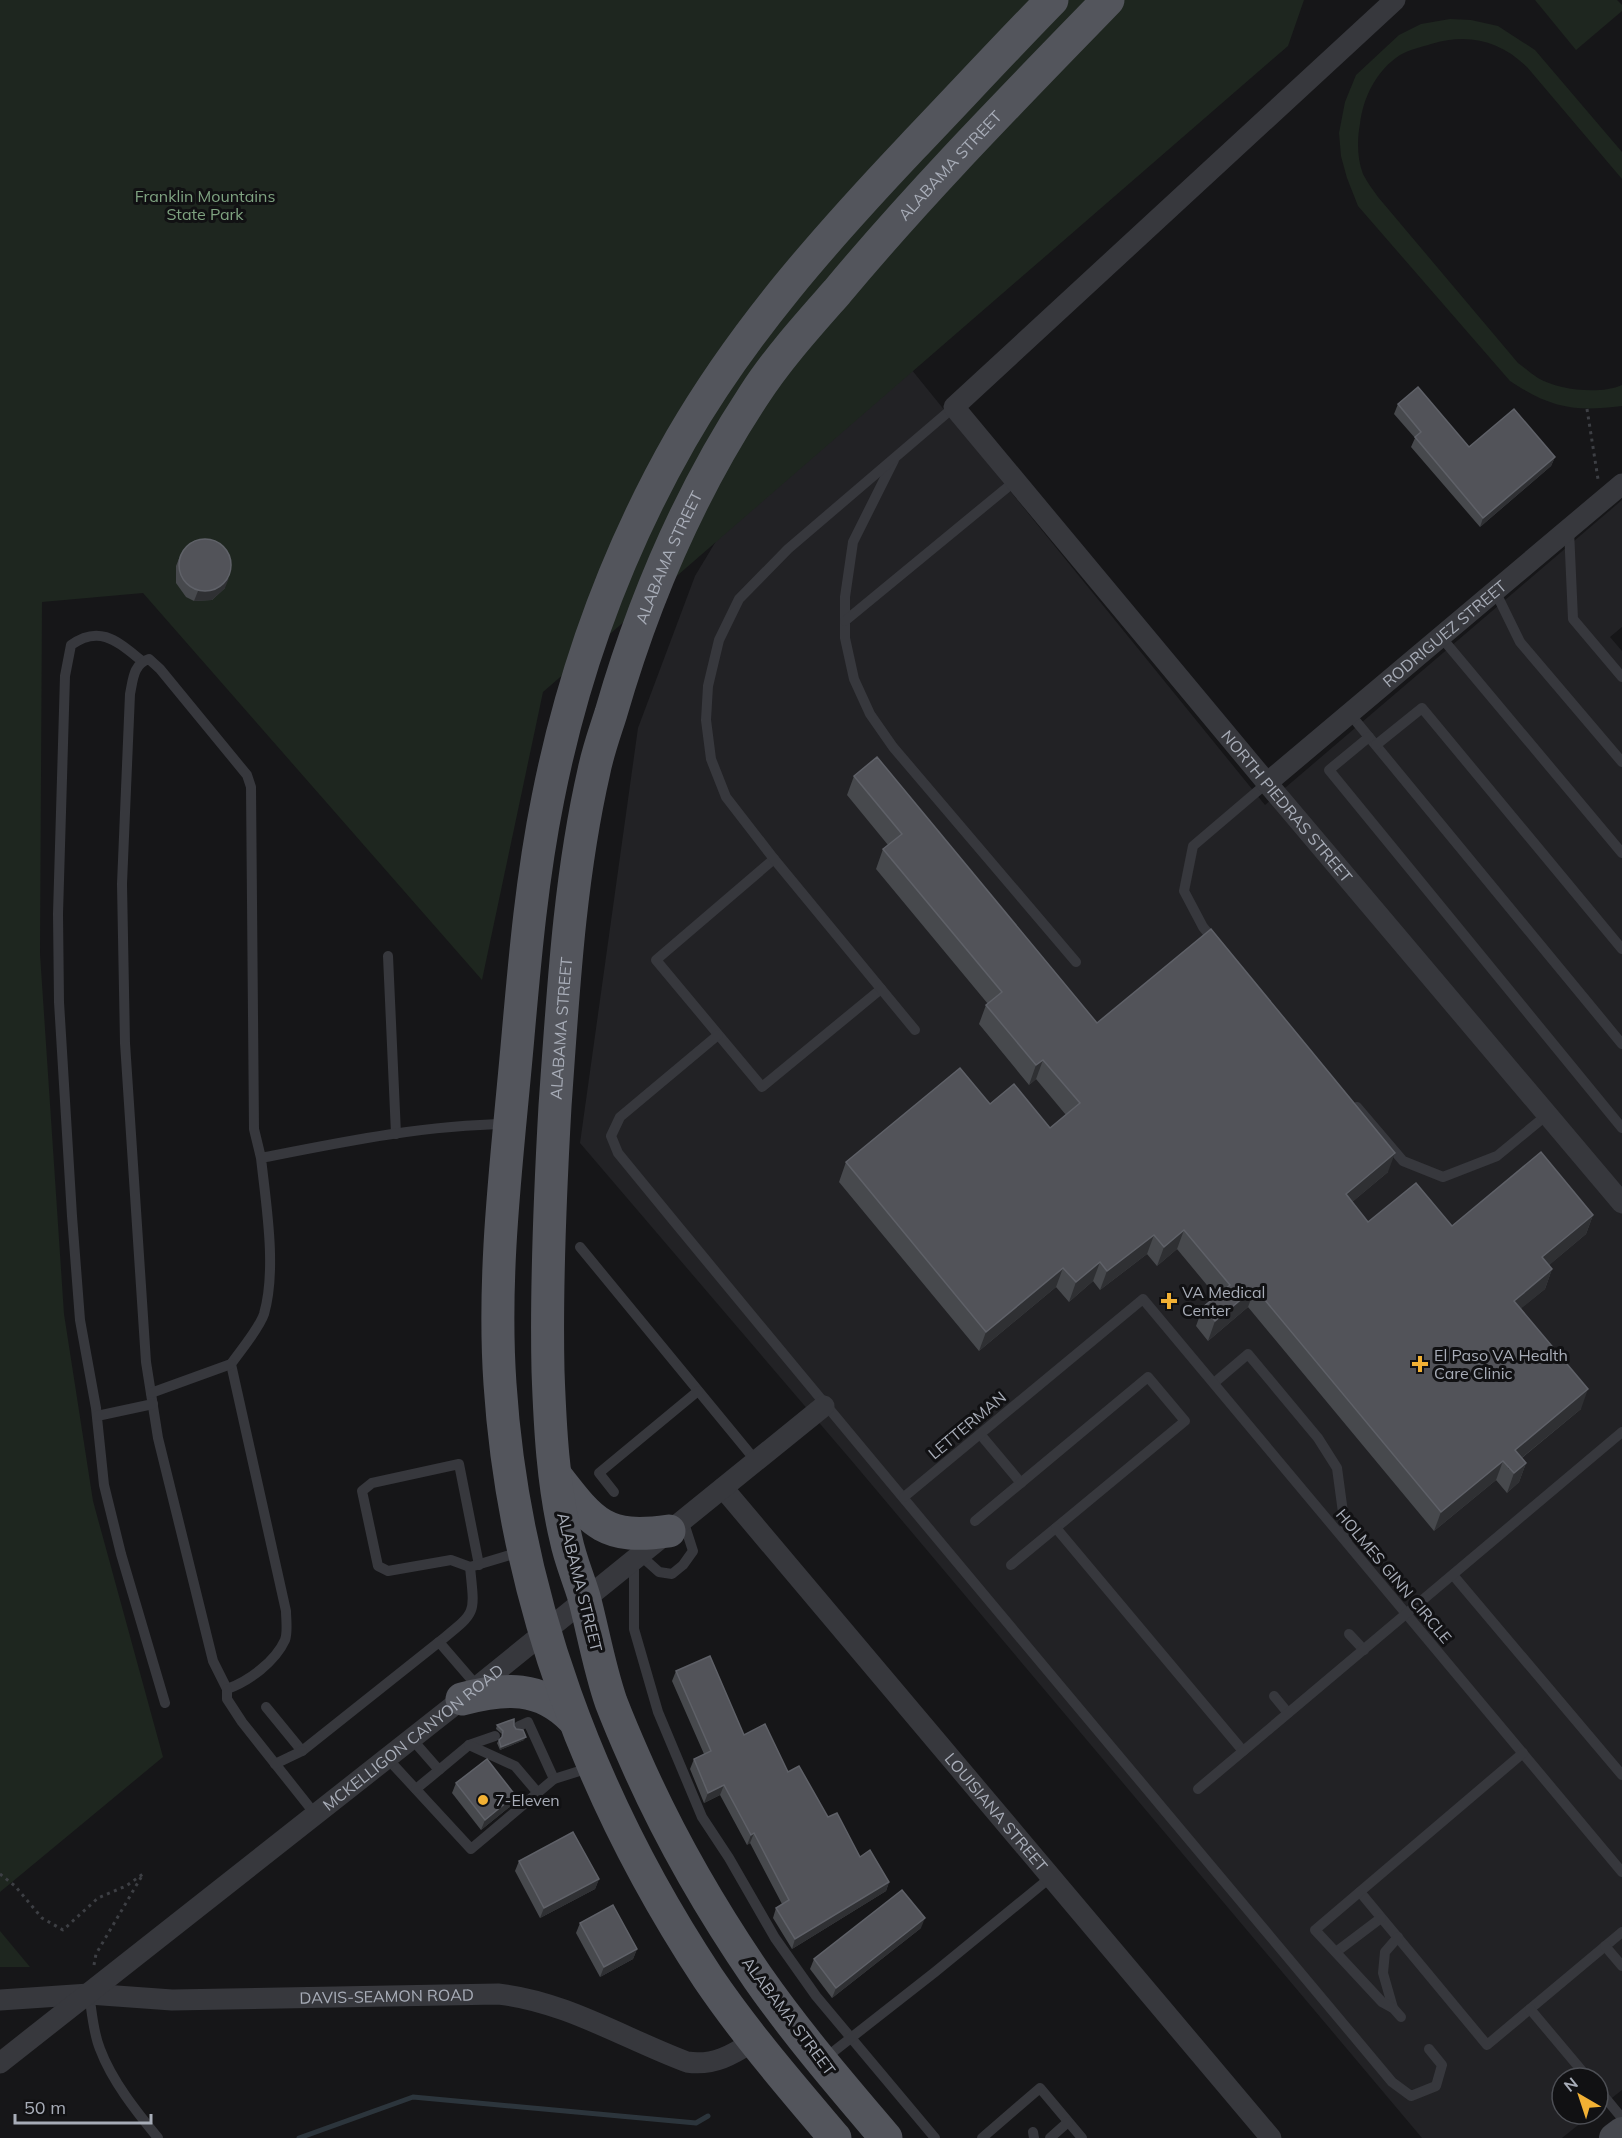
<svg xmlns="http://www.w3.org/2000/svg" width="1622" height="2138" viewBox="0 0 1622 2138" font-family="Mulish,sans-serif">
	<rect width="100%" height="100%" fill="#161618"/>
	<!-- built -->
	<polygon fill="#222225" points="881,332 1265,805 1622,500 1622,627 1610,637 1622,651 1622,2090 1598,2109 1598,2078 1562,2078 1562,2114 1592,2114 1562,2138 1422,2138 851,1460 580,1143 638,728 695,576 795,410"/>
	<!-- green -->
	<g fill="#1e261f">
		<polygon points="0,0 1304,0 1288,46 543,692 482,980 143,593 42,602 40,954 64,1314 93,1501 163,1757 0,1892"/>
		<polygon points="1535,0 1617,0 1622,5 1622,11 1576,50"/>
		<path d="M 1450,19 L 1471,20 L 1498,26 L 1535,50 L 1622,152 L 1622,179 L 1527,67 C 1499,40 1468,33 1431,44 C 1421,47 1409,50 1400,55 C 1377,70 1363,97 1360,124 C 1357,139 1357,159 1363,174 C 1367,182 1373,190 1378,197 L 1518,363 C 1525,368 1531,374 1538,378 C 1558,390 1600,395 1622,385 L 1622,406 C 1574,412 1551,408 1510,381 L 1358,206 L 1347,178 L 1341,156 L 1339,133 L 1345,102 L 1356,75 L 1399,35 L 1421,24 Z"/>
		<polygon points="0,1931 30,1967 0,1967"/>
	</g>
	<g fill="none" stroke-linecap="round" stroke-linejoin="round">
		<!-- stream -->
		<polyline stroke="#2c353c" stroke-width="5" points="299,2138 413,2097 696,2123 708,2116"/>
		<!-- path -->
		<g stroke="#3d3f44" stroke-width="3" stroke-dasharray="3 4.5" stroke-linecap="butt">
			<polyline points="1587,409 1598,479"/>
			<polyline points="0,1874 15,1886 42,1918 63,1930 98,1898 126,1886 143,1874 96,1954 94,1965"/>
		</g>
		<!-- lane -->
		<g stroke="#37383d" stroke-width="10">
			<polyline points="894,460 853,542 845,597 845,638 854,679 870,714 893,747 1076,962"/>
			<polyline points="1569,530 1573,619 1622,677"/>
			<polyline points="1495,591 1520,642 1622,762"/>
			<polyline points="845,621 1015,481"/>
			<polyline points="1441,637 1622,853"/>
			<path d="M 142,661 C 118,642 100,624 71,645 L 65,676 L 58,914 L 59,1002 L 72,1216 L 80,1320 L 96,1408 L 104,1485 L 121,1554 L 165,1703"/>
			<polyline points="1350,714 1622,1044"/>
			<polyline points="1369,737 1329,770 1622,1128"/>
			<polyline points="1376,745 1422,708 1622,949"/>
			<polyline points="774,859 656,960 762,1087 881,989"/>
			<polyline points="1216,943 1203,927 1184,891 1193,846 1267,783"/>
			<polyline points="388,956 396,1134"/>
			<polyline points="915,1030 774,859 726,797 711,759 706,720 708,686 719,640 739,599 788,549 954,407"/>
			<path d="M 718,1035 L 620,1117 L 611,1136 L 618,1153 C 873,1465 1134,1773 1392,2082 L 1411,2096 L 1436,2086 L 1442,2065 L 1429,2049"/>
			<polyline points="1357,1107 1403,1161 1443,1177 1497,1156 1548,1114"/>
			<path d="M 261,1158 L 254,1129 L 251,787 L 247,775 L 160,669 L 149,659 C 133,664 133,680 130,694 L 122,884 L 125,1043 L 146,1362 L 158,1438 L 213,1661 L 227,1689 C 249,1681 275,1662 285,1640 C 288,1632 286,1619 286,1611 L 231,1364 C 240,1351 259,1329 264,1314 C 277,1269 266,1204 261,1158 C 342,1142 424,1125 507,1124"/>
			<polyline points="580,1247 756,1461"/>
			<polyline points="1214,1383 1248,1354 1318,1438 1337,1468 1347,1542"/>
			<polyline points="151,1393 231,1364"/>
			<polyline points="97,1416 153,1404"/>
			<polyline points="980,1434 1021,1483"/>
			<polyline points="614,1492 599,1473 698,1391"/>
			<polyline points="904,1497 1143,1299 1622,1872"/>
			<polyline points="975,1521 1148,1377 1185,1421 1011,1565"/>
			<polyline points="1056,1528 1243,1751"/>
			<polyline points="640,1555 659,1572 672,1574 683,1565 693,1551 683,1520"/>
			<polyline points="634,1560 634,1629 658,1712 702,1817 729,1858 775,1938 816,1996 935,2138"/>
			<polyline points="470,1567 451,1560 388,1571 378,1566 362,1491 372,1483 459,1464 479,1565"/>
			<polyline points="1453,1575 1622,1775"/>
			<polyline points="1349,1634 1364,1650"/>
			<path d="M 439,1642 C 477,1611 475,1616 470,1567 L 520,1552"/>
			<polyline points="227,1689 227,1699 242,1722 315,1814"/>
			<polyline points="1274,1696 1288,1713"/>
			<polyline points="266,1707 302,1751 439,1642 477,1686"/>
			<polyline points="519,1726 528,1722 554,1779"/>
			<polyline points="411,1738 439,1770 469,1745 495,1736"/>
			<polyline points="469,1745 515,1766 538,1793"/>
			<polyline points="387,1758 471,1849 554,1779 589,1768"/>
			<polyline points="275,1764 302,1751"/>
			<polyline points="416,1789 439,1770"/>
			<polyline points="1198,1789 1622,1432"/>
			<polyline points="1360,1892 1487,2045 1622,1932"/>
			<polyline points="1605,1946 1622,1966"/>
			<polyline points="1336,1952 1381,1918"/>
			<path d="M 89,1994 C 92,2012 93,2032 100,2049 C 112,2081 136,2111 158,2138"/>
			<polyline points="1393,2008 1383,1973 1385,1952 1398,1937"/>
			<polyline points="1530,2009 1588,2078"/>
			<polyline points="1401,2017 1393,2008 1382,2002 1315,1930 1523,1753"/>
			<polyline points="824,2059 935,1972 1051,1877"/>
			<polyline points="1598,2089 1622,2118"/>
			<polyline points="1033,2132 1034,2138"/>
			<polyline points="982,2138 1040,2088 1082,2138"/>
			<polyline points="1050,2138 1068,2122"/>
		</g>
		<!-- street -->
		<g stroke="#37383d" stroke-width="21">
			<path id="s1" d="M 1395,0 L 954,407 L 1267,783 L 1622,1203"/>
			<path id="s2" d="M 1267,783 L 1622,484"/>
			<path id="s3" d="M 723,1488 L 1271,2138"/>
			<path id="s4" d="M 0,2000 L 89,1994 L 172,2000 L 498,1994 C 565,2001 625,2039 687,2062 C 714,2066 732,2055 754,2041"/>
			<path id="s5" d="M 0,2063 L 462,1699 L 824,1406"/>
		</g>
		<!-- secondary -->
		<polyline stroke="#45474d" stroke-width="30" points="1614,2138 1622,2132"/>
		<!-- primary -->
		<g stroke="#53555c" stroke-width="33">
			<path d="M 556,1476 C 593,1524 605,1540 669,1531"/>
			<path d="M 462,1699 C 505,1688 540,1685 573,1719"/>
			<path d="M 835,2138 C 791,2086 746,2034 708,1978 C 591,1801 514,1597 500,1384 C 492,1268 508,1152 518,1036 C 525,957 532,877 548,798 C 573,672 617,551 681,439 C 744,330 825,239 911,148 C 958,99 1004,49 1052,0"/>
			<path id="s6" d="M 886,2138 C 842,2086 797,2034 758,1978 C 710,1908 668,1835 634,1757 C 626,1739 618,1720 611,1702 C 599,1667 593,1631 584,1597 C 578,1577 570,1559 566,1539 C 553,1485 550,1427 548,1371 C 546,1283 550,1195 555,1106 C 563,995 569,880 594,771 C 598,751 605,732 611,713 C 643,602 690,492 754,395 C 778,358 808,325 837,292 C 922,190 1016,95 1108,0"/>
		</g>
	</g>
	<!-- wall -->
	<g fill="#47494d">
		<polygon points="1398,404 1469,447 1555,457 1551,466 1480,527 1411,447 1415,438 1394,414"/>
		<polygon points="180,556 225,588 212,600 194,601 186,597 176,583 176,566"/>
		<polygon points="854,776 1097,1023 1388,1172 1352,1202 1368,1222 1452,1226 1593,1215 1586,1234 1549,1265 1552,1269 1545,1289 1521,1308 1581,1409 1522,1458 1526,1463 1519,1482 1507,1493 1496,1480 1434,1531 1248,1307 1208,1341 1196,1326 1203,1307 1216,1296 1177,1249 1157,1266 1147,1254 1100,1290 1093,1281 1069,1302 1056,1287 979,1351 839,1182 846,1162 990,1104 1050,1128 1066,1115 1036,1079 1029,1085 979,1024 986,1005 988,1004 876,869 883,849 888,845 847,795"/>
		<polygon points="676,1671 744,1735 788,1772 828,1817 860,1857 889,1882 886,1891 792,1949 773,1918 776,1908 782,1904 750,1843 747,1845 720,1795 704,1803 690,1769 694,1759 704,1754 672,1681"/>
		<polygon points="497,1725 514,1726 524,1740 500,1750 497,1743 499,1740 502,1738 502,1734 496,1729"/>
		<polygon points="456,1783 512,1805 481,1830 452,1793"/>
		<polygon points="519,1861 599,1879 595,1889 540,1918 515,1871"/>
		<polygon points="580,1923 637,1949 633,1959 600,1977 576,1933"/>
		<polygon points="921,1928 832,1998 810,1969 814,1959"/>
	</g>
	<!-- shaded-wall -->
	<g fill="#2f3033">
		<polygon points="1555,457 1551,466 1480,527 1483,518"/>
		<polygon points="229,578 225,588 212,600 194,601 198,591"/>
		<polygon points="1043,1060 1036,1079 1029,1085 1036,1065"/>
		<polygon points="1395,1153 1388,1172 1339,1213 1346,1194"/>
		<polygon points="1593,1215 1586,1234 1535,1277 1542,1257"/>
		<polygon points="1184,1230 1177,1249 1157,1266 1164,1247"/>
		<polygon points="1154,1235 1147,1254 1100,1290 1107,1271"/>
		<polygon points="1100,1262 1093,1281 1069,1302 1076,1282"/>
		<polygon points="1063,1268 1056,1287 979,1351 986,1332"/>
		<polygon points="1552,1269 1545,1289 1507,1320 1514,1301"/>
		<polygon points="1255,1288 1248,1307 1208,1341 1215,1321"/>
		<polygon points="1588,1389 1581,1409 1508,1469 1515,1450"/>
		<polygon points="1503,1461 1496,1480 1434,1531 1441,1512"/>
		<polygon points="1526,1463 1519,1482 1507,1493 1514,1473"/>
		<polygon points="526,1737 524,1740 500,1750 501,1747"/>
		<polygon points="724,1785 720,1795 704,1803 708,1793"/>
		<polygon points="515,1795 512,1805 481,1830 485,1820"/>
		<polygon points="754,1833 750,1843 747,1845 751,1835"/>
		<polygon points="599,1879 595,1889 540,1918 544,1908"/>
		<polygon points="889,1882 886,1891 792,1949 795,1939"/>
		<polygon points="925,1918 921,1928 832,1998 836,1988"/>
		<polygon points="637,1949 633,1959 600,1977 604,1967"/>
	</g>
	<!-- building -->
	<g fill="#525359" stroke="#5f6168" stroke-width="1.5">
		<polygon points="1418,387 1469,447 1514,409 1555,457 1483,518 1415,437 1421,432 1398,404"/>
		<circle cx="205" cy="565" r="26"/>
		<polygon points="877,757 1097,1023 1211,929 1395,1153 1346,1194 1368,1222 1416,1183 1452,1226 1541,1152 1593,1215 1542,1257 1552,1269 1514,1301 1588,1389 1515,1450 1526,1463 1514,1473 1503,1461 1441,1512 1255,1288 1215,1321 1203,1307 1230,1285 1184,1230 1164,1247 1154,1235 1107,1271 1100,1262 1076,1282 1063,1268 986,1332 846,1162 960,1068 990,1104 1014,1084 1050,1128 1080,1103 1043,1060 1036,1065 986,1005 1002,992 883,849 902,834 854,776"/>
		<polygon points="710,1656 744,1735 765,1724 788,1772 799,1766 828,1817 837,1813 860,1857 870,1850 889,1882 795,1939 776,1908 789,1900 754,1833 751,1835 724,1785 708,1793 694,1759 711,1751 676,1671"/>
		<polygon points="514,1719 514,1726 516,1729 523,1730 526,1737 501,1747 499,1740 502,1737 503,1731 497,1725"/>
		<polygon points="487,1759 515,1795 485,1820 456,1783"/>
		<polygon points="573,1832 599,1879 544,1908 519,1861"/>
		<polygon points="902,1890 925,1918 836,1988 814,1959"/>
		<polygon points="613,1905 637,1949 604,1967 580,1923"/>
	</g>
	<!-- markers -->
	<g fill="#f2b134" stroke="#111113" stroke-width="2">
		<path d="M1166 1292h6v6h6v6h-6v6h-6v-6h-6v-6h6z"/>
		<path d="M1417 1355h6v6h6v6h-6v6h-6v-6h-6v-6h6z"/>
		<circle cx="483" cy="1800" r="6"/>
	</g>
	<g text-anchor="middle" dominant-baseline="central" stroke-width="6" stroke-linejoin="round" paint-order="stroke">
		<!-- street labels -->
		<g font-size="16" fill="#a8adb8" stroke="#111113">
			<text stroke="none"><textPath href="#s6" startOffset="2172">ALABAMA STREET</textPath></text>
			<text stroke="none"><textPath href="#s6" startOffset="1686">ALABAMA STREET</textPath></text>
			<text stroke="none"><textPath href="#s2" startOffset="232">RODRIGUEZ STREET</textPath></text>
			<text stroke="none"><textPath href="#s1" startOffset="1120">NORTH PIEDRAS STREET</textPath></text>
			<text stroke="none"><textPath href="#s6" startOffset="1200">ALABAMA STREET</textPath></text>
			<text transform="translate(967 1425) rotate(-40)">LETTERMAN</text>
			<text transform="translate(1394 1576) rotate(50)">HOLMES GINN CIRCLE</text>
			<text transform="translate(580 1582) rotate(76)">ALABAMA STREET</text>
			<text stroke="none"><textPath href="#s5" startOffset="526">MCKELLIGON CANYON ROAD</textPath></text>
			<text stroke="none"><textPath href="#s3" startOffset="424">LOUISIANA STREET</textPath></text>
			<text stroke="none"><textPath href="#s4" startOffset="387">DAVIS-SEAMON ROAD</textPath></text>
			<text transform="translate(789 2016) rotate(53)">ALABAMA STREET</text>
		</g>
		<!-- park labels -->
		<g font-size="16" fill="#7fa381" stroke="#111113">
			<text x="205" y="196">Franklin Mountains<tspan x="205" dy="18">State Park</tspan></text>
		</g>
		<!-- poi labels -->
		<g font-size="16" fill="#a8adb8" stroke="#111113" text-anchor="start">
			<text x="1182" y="1292">VA Medical<tspan x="1182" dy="18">Center</tspan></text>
			<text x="1434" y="1355">El Paso VA Health<tspan x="1434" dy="18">Care Clinic</tspan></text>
			<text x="495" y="1800">7-Eleven</text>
		</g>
	</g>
	<!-- north arrow -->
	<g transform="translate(1580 2096) rotate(321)"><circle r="28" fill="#111113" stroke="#4d4f55" stroke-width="1.5"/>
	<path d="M0-4.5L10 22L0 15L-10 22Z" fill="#f2b134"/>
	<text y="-9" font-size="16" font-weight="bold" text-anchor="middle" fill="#a8adb8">N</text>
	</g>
	<!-- scale -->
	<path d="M15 2114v9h136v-9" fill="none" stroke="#a8adb8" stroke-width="3"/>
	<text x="24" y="2114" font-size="18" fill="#a8adb8" stroke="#111113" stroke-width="4.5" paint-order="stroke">50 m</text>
</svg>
